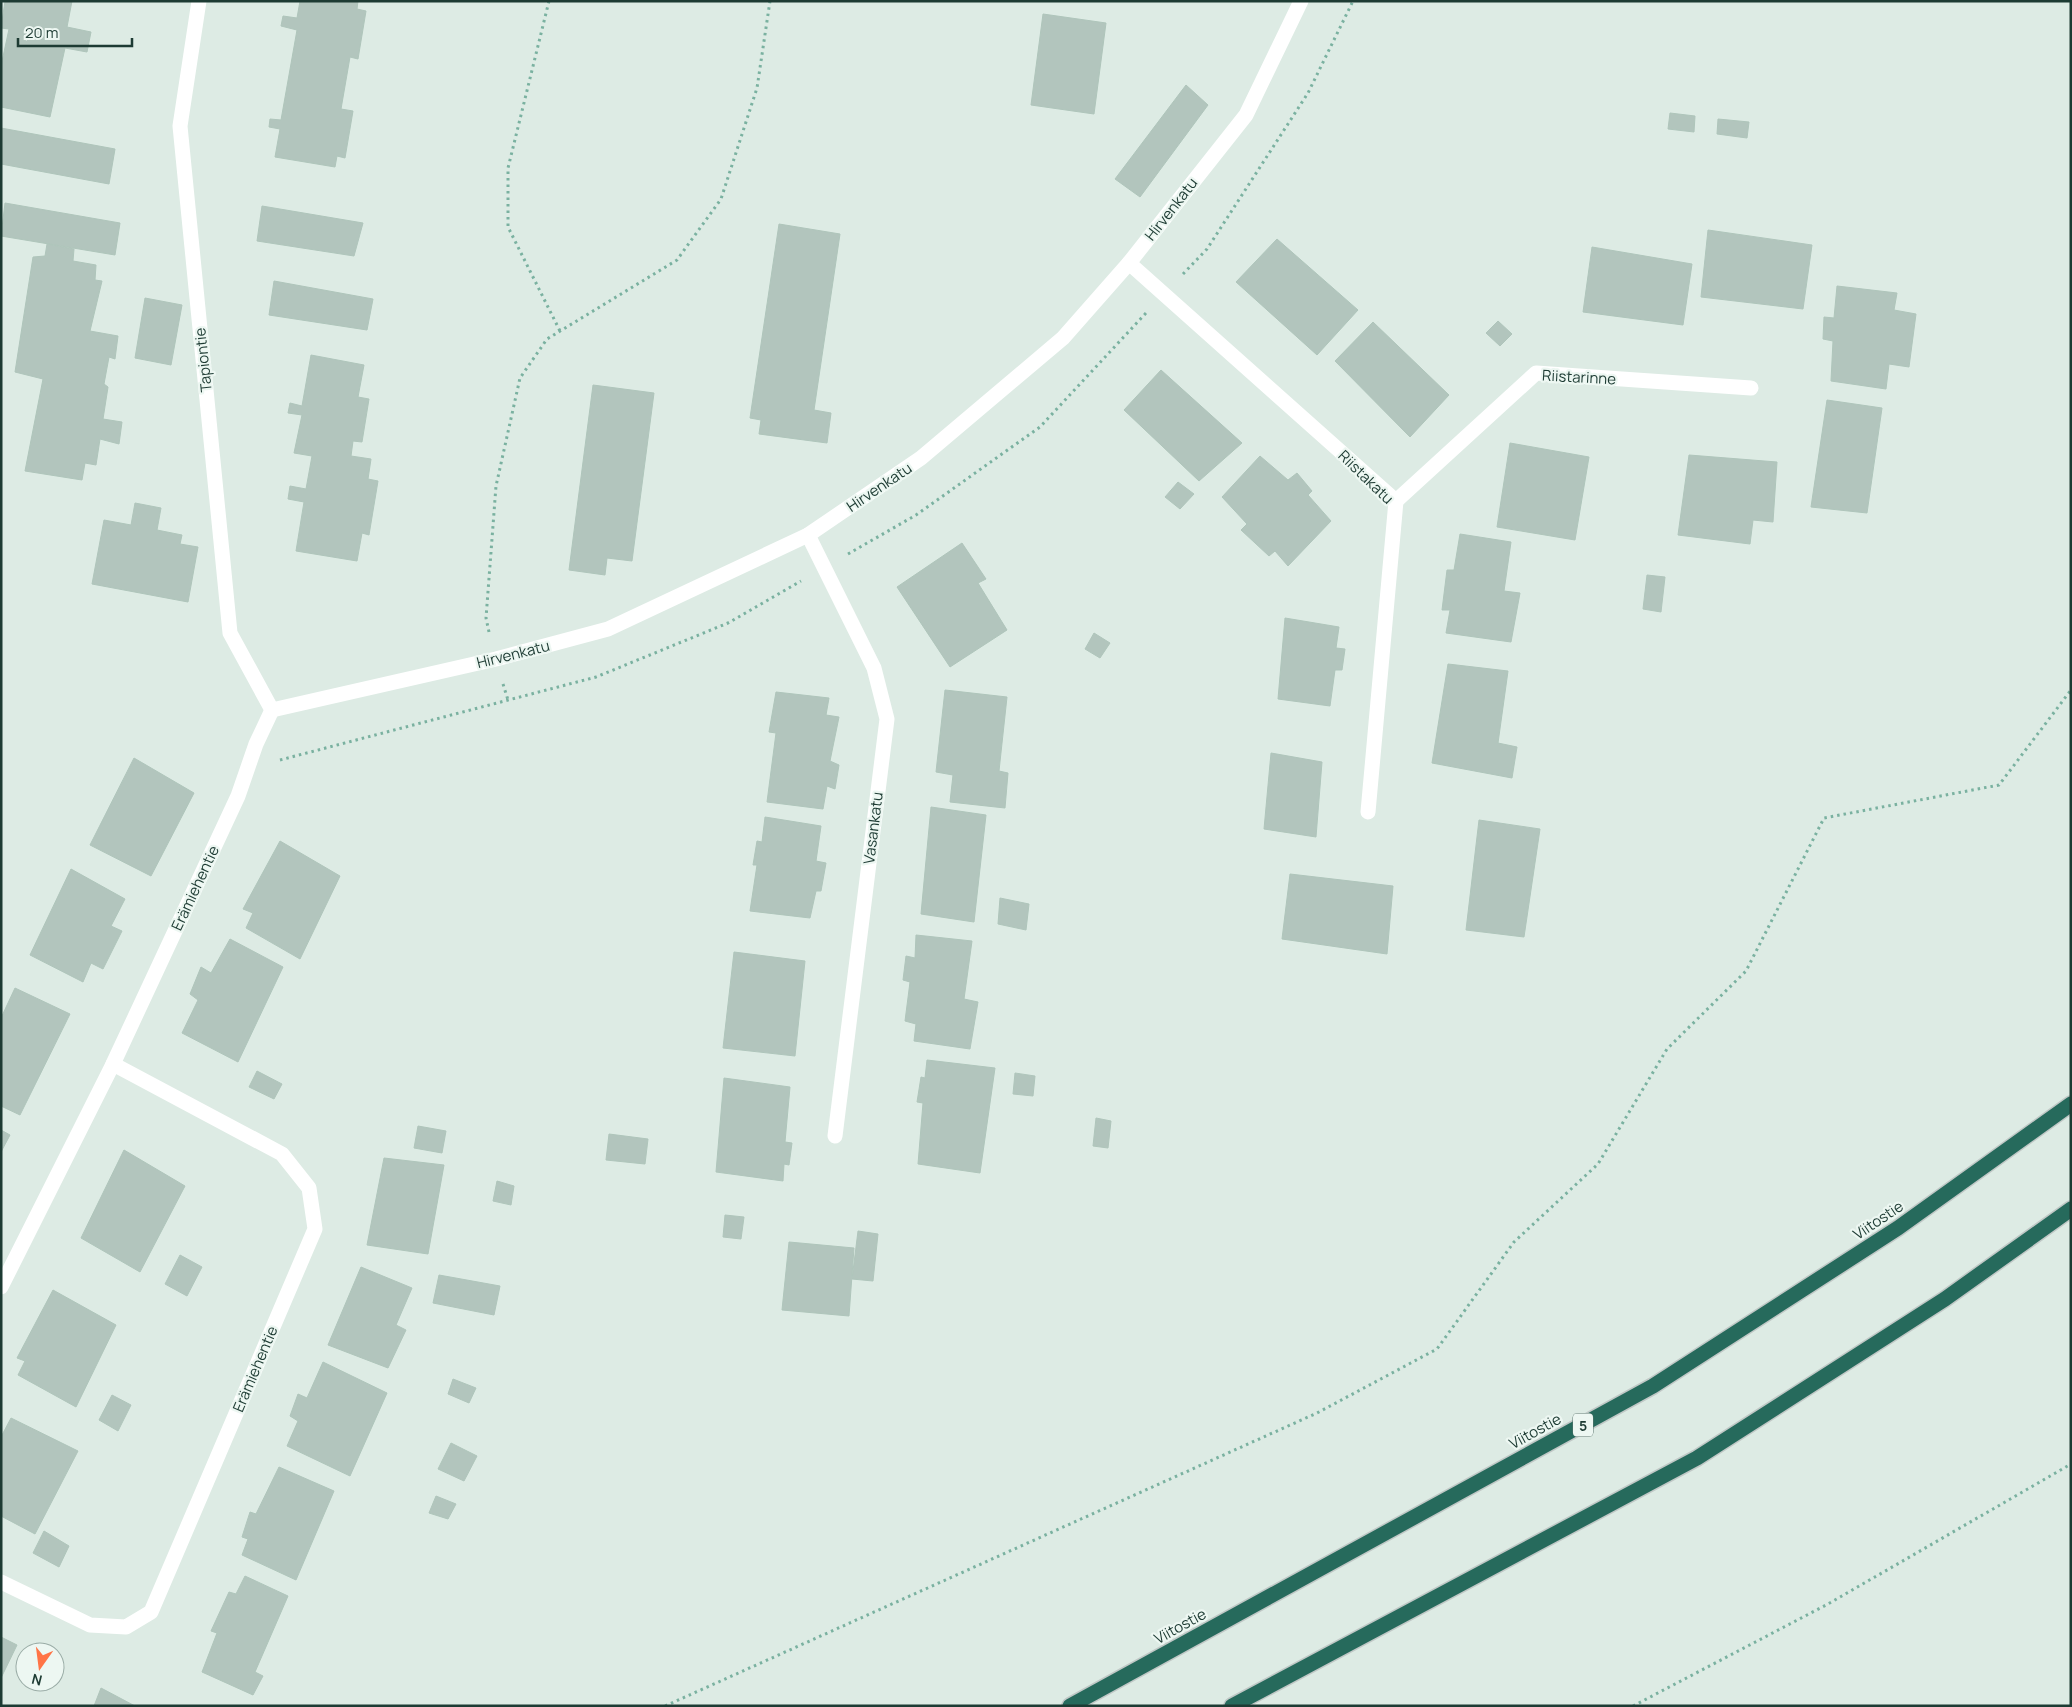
<svg xmlns="http://www.w3.org/2000/svg" width="2072" height="1707" viewBox="0 0 2072 1707" font-family="Manrope,sans-serif">
	<rect width="100%" height="100%" fill="#ddebe4"/>
	<!-- building -->
	<g fill="#b2c5bd" stroke="#afc5bb">
		<polygon points="5,1 72,1 67,27 91,32 87,52 65,48 50,117 1,107 1,66 9,29 1,28"/>
		<polygon points="300,1 358,1 357,9 366,11 358,59 350,57 341,109 353,111 345,158 337,156 335,167 275,157 280,129 269,127 270,119 281,120 297,30 281,26 283,16 297,18"/>
		<polygon points="1043,14 1106,23 1094,114 1031,105"/>
		<polygon points="1186,85 1208,105 1140,197 1115,179"/>
		<polygon points="1670,113 1695,116 1694,132 1668,129"/>
		<polygon points="1718,119 1749,122 1747,138 1717,134"/>
		<polygon points="1,128 115,149 109,184 1,164"/>
		<polygon points="5,203 120,223 115,255 1,236"/>
		<polygon points="262,206 363,223 354,256 257,241"/>
		<polygon points="779,224 840,234 814,410 831,413 827,443 759,434 761,420 750,418"/>
		<polygon points="1708,230 1812,245 1803,309 1701,297"/>
		<polygon points="1277,239 1358,310 1317,355 1236,282"/>
		<polygon points="47,244 74,249 73,261 96,265 95,280 102,281 90,331 118,336 115,359 109,357 104,384 108,387 103,419 122,422 119,444 100,439 96,465 85,463 82,480 25,471 43,379 15,372 33,257 45,256"/>
		<polygon points="1592,247 1692,264 1683,325 1583,312"/>
		<polygon points="274,281 373,299 367,330 269,315"/>
		<polygon points="1837,286 1897,293 1894,310 1916,314 1909,367 1889,364 1886,389 1831,381 1833,341 1823,339 1824,317 1834,318"/>
		<polygon points="145,298 182,305 171,365 135,358"/>
		<polygon points="1498,321 1512,334 1500,346 1486,333"/>
		<polygon points="1373,322 1449,395 1410,437 1335,361"/>
		<polygon points="311,355 364,365 358,397 369,399 362,442 353,441 351,456 371,459 368,479 378,481 369,535 362,533 357,561 296,551 304,502 288,499 290,486 306,489 312,456 294,453 302,415 288,413 290,403 302,406"/>
		<polygon points="1161,370 1242,443 1199,481 1124,410"/>
		<polygon points="593,385 654,393 632,561 607,558 605,575 569,570"/>
		<polygon points="1827,400 1882,408 1867,513 1811,507"/>
		<polygon points="1510,443 1589,457 1575,540 1497,527"/>
		<polygon points="1689,455 1777,462 1773,522 1753,520 1750,544 1678,535"/>
		<polygon points="1260,456 1288,480 1297,473 1312,491 1308,495 1331,521 1288,566 1275,551 1269,556 1241,530 1247,524 1222,497"/>
		<polygon points="1178,482 1194,494 1180,509 1165,497"/>
		<polygon points="135,503 161,508 157,530 182,535 180,544 198,547 188,602 92,584 104,520 131,525"/>
		<polygon points="1460,534 1511,542 1504,591 1520,593 1511,642 1446,633 1450,610 1442,610 1447,570 1454,570"/>
		<polygon points="962,543 986,579 978,583 1007,630 950,667 897,587"/>
		<polygon points="1647,575 1665,577 1661,612 1643,609"/>
		<polygon points="1285,618 1339,627 1336,648 1345,649 1342,670 1335,670 1330,706 1278,699"/>
		<polygon points="1094,633 1110,643 1100,658 1085,649"/>
		<polygon points="1448,664 1508,671 1498,743 1517,747 1512,778 1432,763"/>
		<polygon points="945,690 1007,697 999,771 1008,773 1005,808 950,802 953,775 936,772"/>
		<polygon points="776,692 829,698 826,715 839,717 830,761 839,765 835,789 827,786 823,809 767,802 776,733 769,732"/>
		<polygon points="1271,753 1322,762 1316,837 1264,829"/>
		<polygon points="134,758 194,793 151,876 90,845"/>
		<polygon points="931,807 986,815 974,922 921,914"/>
		<polygon points="765,817 821,826 816,861 826,863 821,891 816,891 810,918 750,911 757,865 753,865 757,841 762,842"/>
		<polygon points="1479,820 1540,829 1524,937 1466,930"/>
		<polygon points="280,841 340,876 300,959 246,928 253,913 243,909"/>
		<polygon points="71,869 125,899 111,926 122,931 103,969 91,963 83,982 30,955"/>
		<polygon points="1290,874 1393,886 1387,954 1282,939"/>
		<polygon points="1000,898 1029,904 1026,930 998,924"/>
		<polygon points="916,935 972,941 964,999 978,1002 970,1049 914,1041 916,1024 905,1021 910,982 903,980 906,956 915,958"/>
		<polygon points="230,939 283,967 238,1062 182,1033 198,1000 190,994 201,967 211,973"/>
		<polygon points="734,952 805,961 795,1056 723,1048"/>
		<polygon points="15,988 70,1014 20,1115 1,1106 1,1018"/>
		<polygon points="927,1060 995,1068 980,1173 918,1164 923,1103 917,1102 921,1077 925,1078"/>
		<polygon points="257,1071 282,1084 274,1099 249,1087"/>
		<polygon points="1015,1073 1035,1076 1033,1096 1013,1094"/>
		<polygon points="724,1078 790,1087 785,1142 792,1143 789,1165 784,1164 783,1181 716,1172"/>
		<polygon points="1096,1118 1111,1121 1108,1148 1093,1146"/>
		<polygon points="418,1126 446,1131 442,1153 414,1148"/>
		<polygon points="1,1130 10,1135 1,1152"/>
		<polygon points="609,1134 648,1139 645,1164 606,1160"/>
		<polygon points="124,1150 185,1186 140,1272 81,1238"/>
		<polygon points="384,1158 444,1165 428,1254 367,1245"/>
		<polygon points="497,1181 514,1186 511,1205 493,1201"/>
		<polygon points="725,1215 744,1217 741,1239 723,1237"/>
		<polygon points="858,1231 878,1234 873,1281 852,1279"/>
		<polygon points="789,1242 854,1248 849,1316 782,1310"/>
		<polygon points="180,1255 202,1267 187,1296 165,1284"/>
		<polygon points="361,1267 412,1288 396,1325 406,1330 388,1368 328,1345"/>
		<polygon points="439,1275 500,1286 494,1315 433,1303"/>
		<polygon points="53,1290 116,1325 76,1407 18,1375 25,1361 17,1358"/>
		<polygon points="323,1362 387,1393 350,1476 287,1446 298,1421 290,1416 298,1394 307,1398"/>
		<polygon points="453,1379 476,1388 469,1403 448,1394"/>
		<polygon points="112,1395 131,1405 118,1431 99,1420"/>
		<polygon points="11,1418 78,1451 35,1534 1,1516 1,1437"/>
		<polygon points="451,1443 477,1456 464,1481 438,1469"/>
		<polygon points="279,1467 334,1491 296,1580 242,1555 248,1539 242,1537 250,1512 256,1514"/>
		<polygon points="436,1496 456,1504 448,1519 429,1513"/>
		<polygon points="44,1531 69,1546 59,1567 33,1553"/>
		<polygon points="245,1576 288,1596 255,1672 263,1676 253,1695 202,1672 217,1633 211,1631 229,1592 236,1594"/>
		<polygon points="1,1637 17,1645 1,1678"/>
		<polygon points="101,1688 135,1706 94,1706"/>
	</g>
	<g fill="none" stroke-linecap="round" stroke-linejoin="round">
		<defs>
			<g id="highway">
				<polyline points="1070,1706 1653,1386 1898,1228 2071,1104"/>
				<polyline points="1232,1706 1697,1458 1945,1299 2071,1209"/>
			</g>
		</defs>
		<!-- highway casing -->
		<use href="#highway" stroke="#c0c8c6" stroke-width="18"/>
		<!-- path -->
		<g stroke="#7ab1a0" stroke-width="3" stroke-dasharray="2.5 4" stroke-linecap="butt">
			<polyline points="549,1 508,168 508,227 560,331"/>
			<polyline points="1183,274 1207,249 1308,93 1353,1"/>
			<polyline points="848,554 916,515 1040,427 1146,313"/>
			<polyline points="489,632 486,618 496,486 520,378 547,339 677,260 721,199 757,88 770,1"/>
			<polyline points="503,684 508,700"/>
			<polyline points="280,760 596,677 728,623 801,581"/>
			<polyline points="665,1706 1317,1413 1437,1349 1514,1242 1598,1164 1667,1049 1746,971 1824,818 1999,785 2071,690"/>
			<polyline points="1633,1706 1828,1604 2071,1464"/>
		</g>
		<!-- minor -->
		<g stroke="#fff" stroke-width="15">
			<polyline points="199,1 180,126 230,633 272,710"/>
			<polyline points="1129,263 1396,501 1368,812"/>
			<polyline points="1396,501 1536,373 1751,388"/>
			<polyline points="808,535 874,668 887,719 835,1136"/>
			<polyline points="272,710 496,659 608,629 808,535 921,458 1063,338 1129,263 1246,115 1301,1"/>
			<polyline points="1,1287 113,1064 238,796 256,744 272,710"/>
			<polyline points="1,1582 90,1625 126,1627 151,1612 315,1229 309,1188 282,1154 113,1064"/>
		</g>
		<!-- highway -->
		<use href="#highway" stroke="#266a5c" stroke-width="15"/>
	</g>
	<g text-anchor="middle" dominant-baseline="central" stroke-width="4.5" stroke-linejoin="round" paint-order="stroke">
		<!-- shield labels -->
		<rect fill="#edf7f2" stroke="#5b736c" stroke-width="1" x="1573" y="1413.5" width="20" height="23" rx="4"/>
		<g font-size="14" font-weight="bold" fill="#1d3b33">
			<text x="1583" y="1425">5</text>
		</g>
		<!-- street labels -->
		<g font-size="15" fill="#1d3b33" stroke="#edf7f2">
			<text transform="translate(1171 209) rotate(-52)">Hirvenkatu</text>
			<text transform="translate(203 360) rotate(-96)">Tapiontie</text>
			<text transform="translate(1579 377) rotate(3)">Riistarinne</text>
			<text transform="translate(1366 477) rotate(44)">Riistakatu</text>
			<text transform="translate(879 487) rotate(-34)">Hirvenkatu</text>
			<text transform="translate(513 654) rotate(-14)">Hirvenkatu</text>
			<text transform="translate(873 828) rotate(-83)">Vasankatu</text>
			<text transform="translate(195 888) rotate(-65)">Erämiehentie</text>
			<text transform="translate(1878 1220) rotate(-34)">Viitostie</text>
			<text transform="translate(255 1369) rotate(-67)">Erämiehentie</text>
			<text transform="translate(1535 1431) rotate(-29)">Viitostie</text>
			<text transform="translate(1180 1626) rotate(-29)">Viitostie</text>
		</g>
	</g>
	<!-- border -->
	<rect width="2072" height="1707" fill="none" stroke="#1d3b33" stroke-width="5"/>
	<!-- north arrow -->
	<g transform="translate(40 1667) rotate(194)"><circle r="24" fill="#edf7f2" stroke="#9aaca6"/>
	<path d="M0-4L9 19L0 12L-9 19Z" fill="#ff7446"/>
	<text y="-8" font-size="14" font-weight="bold" text-anchor="middle" fill="#1d3b33">N</text>
	</g>
	<!-- scale -->
	<path d="M18 38v8h114v-8" fill="none" stroke="#1d3b33" stroke-width="2.5"/>
	<text x="25" y="38" font-size="15" fill="#1d3b33" stroke="#edf7f2" stroke-width="4" paint-order="stroke">20 m</text>
</svg>
